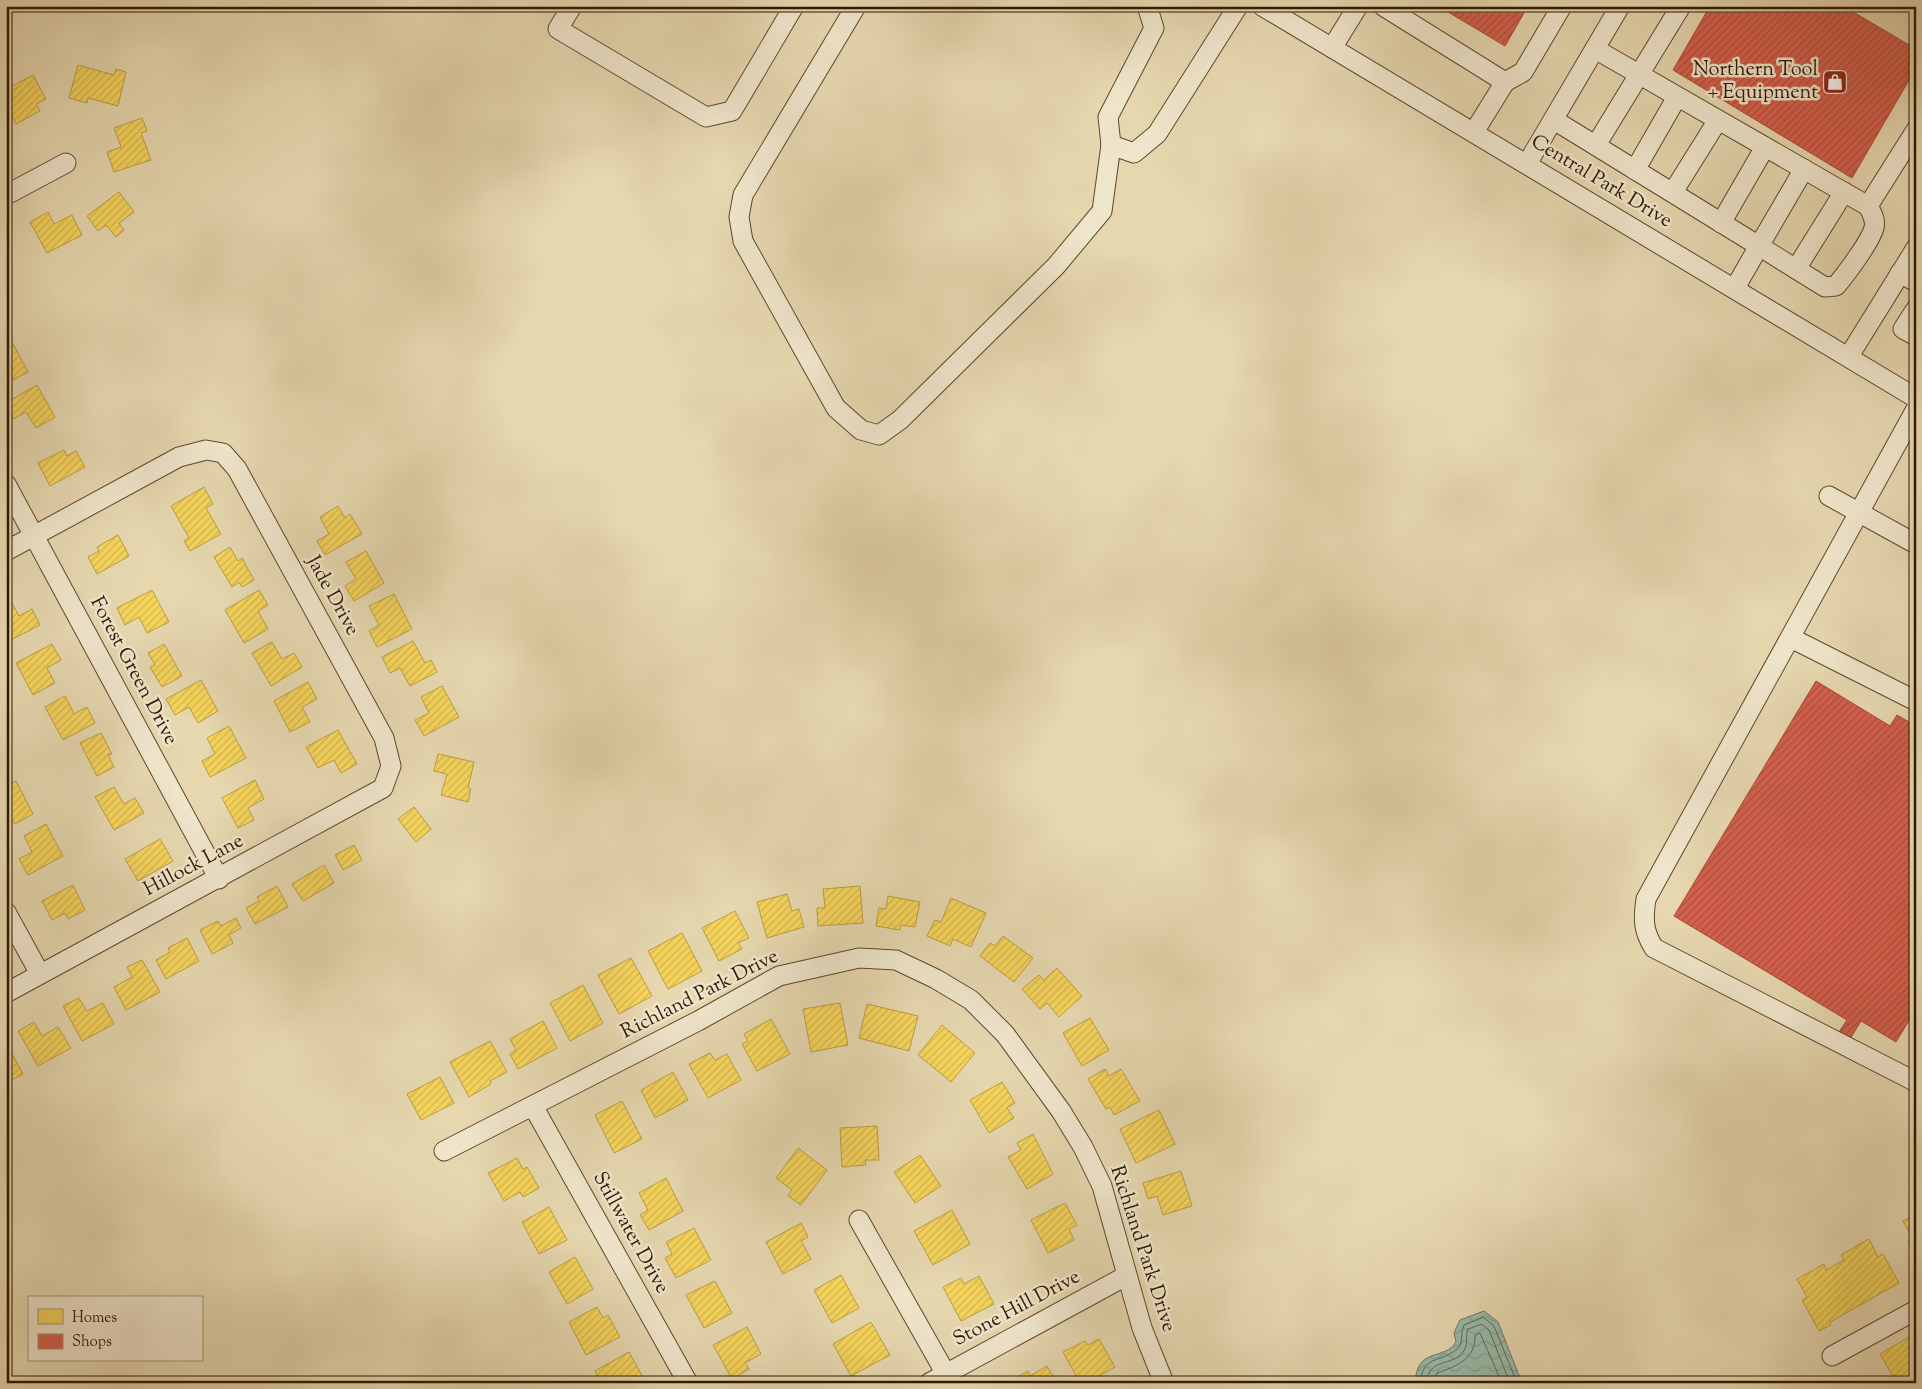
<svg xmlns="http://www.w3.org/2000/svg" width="1922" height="1389" viewBox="0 0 1922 1389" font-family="'Sorts Mill Goudy',serif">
	<defs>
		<pattern id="water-waves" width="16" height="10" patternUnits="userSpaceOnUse" patternTransform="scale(1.25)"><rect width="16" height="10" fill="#97baa7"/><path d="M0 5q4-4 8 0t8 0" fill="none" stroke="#829f8e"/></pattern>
		<pattern id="homes-hatch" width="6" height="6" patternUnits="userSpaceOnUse" patternTransform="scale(1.25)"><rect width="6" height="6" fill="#f6d55c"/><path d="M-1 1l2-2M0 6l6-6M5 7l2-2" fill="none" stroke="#d3b64e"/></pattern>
		<pattern id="shops-hatch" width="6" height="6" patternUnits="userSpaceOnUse" patternTransform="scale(1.25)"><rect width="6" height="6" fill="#d6604d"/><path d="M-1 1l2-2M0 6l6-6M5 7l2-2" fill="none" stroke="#ae4e3e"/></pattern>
	</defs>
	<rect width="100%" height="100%" fill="#e6d7af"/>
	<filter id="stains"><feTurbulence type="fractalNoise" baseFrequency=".004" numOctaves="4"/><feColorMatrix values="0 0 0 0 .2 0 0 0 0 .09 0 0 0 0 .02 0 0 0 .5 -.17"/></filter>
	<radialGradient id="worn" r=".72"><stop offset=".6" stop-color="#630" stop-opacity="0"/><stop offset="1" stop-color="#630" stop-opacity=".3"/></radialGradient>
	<!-- water -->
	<path fill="url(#water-waves)" stroke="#6d7965" d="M 1484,1311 L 1498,1322 L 1522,1383 L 1415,1383 C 1417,1346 1445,1361 1456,1342 L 1454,1333 L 1460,1320 Z"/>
	<!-- homes -->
	<g fill="url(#homes-hatch)" stroke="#ba9c41">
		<polygon points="78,65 114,75 116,69 126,72 118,106 88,98 87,103 69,98"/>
		<polygon points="33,75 46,99 36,104 40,111 16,124 6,104 6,89"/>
		<polygon points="142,118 147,131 141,133 151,160 114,172 107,152 121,147 114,128"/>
		<polygon points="119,192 134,212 119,223 124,230 116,237 106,225 98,231 87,216"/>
		<polygon points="48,212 54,224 72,215 82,235 47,253 30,222"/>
		<polygon points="10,338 28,372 7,383 6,341"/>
		<polygon points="37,385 55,417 36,428 26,412 13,419 6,403"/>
		<polygon points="64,450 67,456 76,451 85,467 50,486 38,463"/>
		<polygon points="204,487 213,504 206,508 221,534 190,551 184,541 189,538 171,506"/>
		<polygon points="338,506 345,518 350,514 362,534 325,555 317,541 329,534 320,517"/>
		<polygon points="118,535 129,556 97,574 88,557 99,551 97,547"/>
		<polygon points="230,547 238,561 242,558 254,580 242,587 239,582 232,587 214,557"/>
		<polygon points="366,551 384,583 354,601 345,586 356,579 346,562"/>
		<polygon points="152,590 169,622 147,633 139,617 125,625 117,608"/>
		<polygon points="259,590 268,605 258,611 268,629 244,643 225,610"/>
		<polygon points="394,594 412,629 377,647 369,631 379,625 369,606"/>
		<polygon points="10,599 19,616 32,609 40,625 9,641 6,637 6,601"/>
		<polygon points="413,641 425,663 431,660 437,672 410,686 400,668 390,673 382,657"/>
		<polygon points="272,642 282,659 294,653 302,667 271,686 252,653"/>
		<polygon points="52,644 61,660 47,668 55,683 33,695 16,663"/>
		<polygon points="164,644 182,676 162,687 150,667 155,665 148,653"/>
		<polygon points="201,680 218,711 198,723 189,707 175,715 166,699"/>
		<polygon points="308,682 317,699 302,707 310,722 290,732 274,701"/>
		<polygon points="442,686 459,717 424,736 415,720 429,713 421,697"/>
		<polygon points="65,696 74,714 87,707 95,723 63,740 45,707"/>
		<polygon points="229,726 246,758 210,777 202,761 215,754 207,738"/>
		<polygon points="338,730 357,764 341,773 334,760 318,768 306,747"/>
		<polygon points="101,733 112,754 108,755 114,767 97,776 80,743"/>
		<polygon points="438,754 474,762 468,788 471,789 468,802 441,795 447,774 434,771"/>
		<polygon points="255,780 264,799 248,808 254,820 238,828 222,798"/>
		<polygon points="16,781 33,814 15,824 6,808 6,786"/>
		<polygon points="114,787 124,804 135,798 144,813 114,830 95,797"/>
		<polygon points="414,807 431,829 416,842 398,819"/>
		<polygon points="46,824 63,856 28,875 19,859 32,852 24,836"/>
		<polygon points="160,839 173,861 138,881 125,859"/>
		<polygon points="354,845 362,860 343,870 335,855"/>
		<polygon points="324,865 334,883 303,901 292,884"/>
		<polygon points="73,885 85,910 68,919 65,913 52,920 42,901"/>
		<polygon points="277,886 288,907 255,924 246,908 259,901 257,897"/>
		<polygon points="860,886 863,923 818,926 817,908 825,908 823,889"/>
		<polygon points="787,894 792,911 799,909 804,927 767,938 757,902"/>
		<polygon points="888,896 920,902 915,927 901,925 900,930 876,926 879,908 886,909"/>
		<polygon points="951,898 986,913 971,947 953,939 950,946 927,936 935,920 941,922"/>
		<polygon points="735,911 749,938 738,943 742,949 719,961 702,928"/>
		<polygon points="236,918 241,928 229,935 233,943 212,954 200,930 218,921 221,926"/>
		<polygon points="682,933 702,971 668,989 648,951"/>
		<polygon points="1003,936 1033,958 1014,982 980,956 990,943 995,946"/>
		<polygon points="187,938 199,961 166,979 156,960 170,952 168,948"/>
		<polygon points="631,958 652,996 619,1014 598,975"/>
		<polygon points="142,960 160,992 126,1010 114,987 132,977 127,967"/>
		<polygon points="1057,968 1082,996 1059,1017 1047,1003 1040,1009 1022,989 1039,975 1044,980"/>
		<polygon points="583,985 603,1023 570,1041 550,1003"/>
		<polygon points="79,998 87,1011 103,1003 114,1024 82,1041 63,1006"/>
		<polygon points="840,1003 848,1045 811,1052 803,1009"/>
		<polygon points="867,1004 918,1016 909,1051 859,1038"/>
		<polygon points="1090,1018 1109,1050 1082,1066 1063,1033"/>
		<polygon points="771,1019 790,1054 757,1071 742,1044 748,1041 744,1034"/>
		<polygon points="543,1021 557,1048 518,1069 510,1054 516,1050 510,1039"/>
		<polygon points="34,1022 42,1036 58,1027 71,1048 38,1066 18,1031"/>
		<polygon points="942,1025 975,1053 951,1082 918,1055"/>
		<polygon points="490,1041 507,1072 490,1081 491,1084 469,1097 450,1062"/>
		<polygon points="11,1052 23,1074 6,1083 6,1054"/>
		<polygon points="710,1053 715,1060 727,1054 741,1080 708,1098 689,1064"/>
		<polygon points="1105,1069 1109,1076 1121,1069 1140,1101 1114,1115 1110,1107 1106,1109 1088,1079"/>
		<polygon points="673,1072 688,1100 655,1118 641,1090"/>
		<polygon points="440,1077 454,1103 421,1120 407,1094"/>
		<polygon points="1002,1082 1015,1103 1007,1108 1014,1118 989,1133 970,1100"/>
		<polygon points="622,1101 642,1139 614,1153 595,1115"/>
		<polygon points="1159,1110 1175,1144 1136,1163 1120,1129"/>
		<polygon points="877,1126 879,1160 865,1160 866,1165 842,1167 840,1128"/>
		<polygon points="1033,1134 1053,1174 1027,1189 1008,1157 1021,1150 1017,1143"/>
		<polygon points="798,1148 827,1170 801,1205 788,1196 792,1190 776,1178"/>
		<polygon points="920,1155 941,1186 915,1203 894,1172"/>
		<polygon points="517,1158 523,1169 527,1167 539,1188 523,1197 520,1192 504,1201 488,1173"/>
		<polygon points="1181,1171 1192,1206 1163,1215 1157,1196 1148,1199 1143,1183"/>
		<polygon points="666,1178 683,1211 649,1230 640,1215 648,1210 639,1193"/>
		<polygon points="1065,1203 1077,1225 1069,1229 1074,1240 1048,1253 1031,1220"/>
		<polygon points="549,1207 567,1240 539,1254 522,1222"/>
		<polygon points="952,1210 970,1244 933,1265 914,1231"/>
		<polygon points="1916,1214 1916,1255 1908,1242 1913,1239 1903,1221"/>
		<polygon points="801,1223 808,1237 801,1241 811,1259 783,1274 766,1242"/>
		<polygon points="694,1228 711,1260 676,1278 665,1258 672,1254 666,1242"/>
		<polygon points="1869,1239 1878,1257 1883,1254 1899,1283 1830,1322 1831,1325 1819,1331 1802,1300 1807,1297 1797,1279 1824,1264 1826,1270 1844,1260 1841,1255"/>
		<polygon points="575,1257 593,1289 567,1304 549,1272"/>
		<polygon points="841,1275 859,1308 832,1323 814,1290"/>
		<polygon points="979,1276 994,1304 961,1321 943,1287 961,1278 964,1284"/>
		<polygon points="715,1281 732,1313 704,1328 686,1295"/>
		<polygon points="597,1307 603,1318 608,1315 620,1337 586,1355 569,1322"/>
		<polygon points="871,1322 890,1355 851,1376 833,1344"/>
		<polygon points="747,1327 761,1354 745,1363 749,1369 732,1379 713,1345"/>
		<polygon points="1916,1333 1916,1383 1903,1383 1901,1381 1897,1383 1880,1354"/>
		<polygon points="1099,1339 1115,1367 1086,1383 1080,1383 1063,1352 1085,1341 1088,1345"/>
		<polygon points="629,1352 646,1383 601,1383 595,1371"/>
		<polygon points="1047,1366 1057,1383 1007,1383 1028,1371 1030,1376"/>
	</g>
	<!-- shops -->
	<g fill="url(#shops-hatch)" stroke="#a44a36">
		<polygon points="1438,6 1528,6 1505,46"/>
		<polygon points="1710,6 1843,6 1916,49 1916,68 1852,178 1673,70"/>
		<polygon points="1816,681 1890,726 1897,715 1916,726 1916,1009 1896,1042 1861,1021 1850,1039 1839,1032 1847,1020 1674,916"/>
	</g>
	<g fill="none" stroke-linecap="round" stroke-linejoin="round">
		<!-- shore -->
		<g stroke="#626954" stroke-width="1">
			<path d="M 1420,1383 C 1423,1355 1439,1363 1456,1350 C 1464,1345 1460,1333 1464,1325 L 1483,1317 L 1494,1326 L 1517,1383"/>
			<path d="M 1426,1383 C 1429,1357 1452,1367 1463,1352 C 1469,1344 1465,1337 1468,1329 L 1482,1324 L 1489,1330 L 1510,1383"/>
			<path d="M 1434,1383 L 1437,1373 C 1457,1366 1476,1359 1475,1335 L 1480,1333 L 1502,1383"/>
		</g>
		<defs>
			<g id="minor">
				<polyline points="572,6 558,29 706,117 732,111 794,6"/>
				<polyline points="856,6 743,195 739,217 743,241 836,408 861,430 879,435 900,420 1056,266 1102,211 1111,145 1108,117 1154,28 1147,6"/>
				<polyline points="1262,6 1916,398"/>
				<polyline points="1383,6 1505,82 1474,132"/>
				<polyline points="1332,48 1358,6"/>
				<polyline points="1595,49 1868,206"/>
				<polyline points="1505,82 1523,72 1562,6"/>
				<polyline points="1554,120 1759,246 1735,288"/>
				<polyline points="1111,145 1134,153 1157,134 1238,6"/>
				<polyline points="1596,145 1681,6"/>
				<polyline points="1527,164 1620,6"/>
				<path d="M 1804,169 L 1759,246 L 1825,287 L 1836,286 C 1846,274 1870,242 1874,228 C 1876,220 1872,213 1868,206 L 1916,130"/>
				<polyline points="1635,170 1677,97"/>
				<polyline points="1673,192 1718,120"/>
				<polyline points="6,195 66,163"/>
				<polyline points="1721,223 1765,147"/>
				<polyline points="1796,269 1844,192"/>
				<polyline points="1900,273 1916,282"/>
				<polyline points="1916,309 1903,329 1916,336"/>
				<polyline points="1849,356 1916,248"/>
				<path d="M 1916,409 L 1646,899 C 1643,919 1643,931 1654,948 L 1916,1082"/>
				<polyline points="6,484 219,879"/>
				<polyline points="1829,496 1916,544"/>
				<polyline points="6,551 179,457 206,450 223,453 237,469 384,738 391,766 383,788 6,993"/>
				<polyline points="1791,638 1916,701"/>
				<polyline points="6,912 40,974"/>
				<polyline points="533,1106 688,1383"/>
				<polyline points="444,1151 698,1021 779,976 859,958 896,960 936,979 971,1000 1005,1034 1061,1111 1083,1147 1102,1186 1142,1328 1164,1383"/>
				<polyline points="859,1220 946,1374"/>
				<polyline points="1832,1356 1916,1310"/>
				<polyline points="929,1383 1126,1276"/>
			</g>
		</defs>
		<!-- minor casing -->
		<use href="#minor" stroke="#5c482c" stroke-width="21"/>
		<!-- minor -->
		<use href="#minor" stroke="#efe5cb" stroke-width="19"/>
	</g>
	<!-- icons -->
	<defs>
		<symbol id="shop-square" viewBox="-11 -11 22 22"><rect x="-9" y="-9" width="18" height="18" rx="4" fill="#8f2418" stroke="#efe5cb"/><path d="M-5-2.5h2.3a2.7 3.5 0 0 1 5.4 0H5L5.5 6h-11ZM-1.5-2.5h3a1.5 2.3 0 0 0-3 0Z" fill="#fff"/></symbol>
	</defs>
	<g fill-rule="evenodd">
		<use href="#shop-square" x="1821" y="68" width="28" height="28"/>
	</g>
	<g text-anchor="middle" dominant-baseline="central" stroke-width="5" stroke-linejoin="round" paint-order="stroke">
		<!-- poi labels -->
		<g font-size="20" fill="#2e1801" stroke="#efe5cb" text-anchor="end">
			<text x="1818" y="70">Northern Tool<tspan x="1818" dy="23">+ Equipment</tspan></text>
		</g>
		<!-- street labels -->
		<g font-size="20" fill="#2e1801" stroke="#efe5cb">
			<text transform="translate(1601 182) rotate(31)">Central Park Drive</text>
			<text transform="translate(332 596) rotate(61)">Jade Drive</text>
			<text transform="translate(133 671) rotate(62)">Forest Green Drive</text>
			<text transform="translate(194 866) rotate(-28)">Hillock Lane</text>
			<text transform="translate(700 995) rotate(-27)">Richland Park Drive</text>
			<text transform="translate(630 1233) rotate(61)">Stillwater Drive</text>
			<text transform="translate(1142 1249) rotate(72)">Richland Park Drive</text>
			<text transform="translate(1017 1309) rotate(-28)">Stone Hill Drive</text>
		</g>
	</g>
	<!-- margin -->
	<rect width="1922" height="1389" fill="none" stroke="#e6d7af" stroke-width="25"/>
	<rect x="8" y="8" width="1907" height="1374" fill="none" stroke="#2e1801" stroke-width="2.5"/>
	<rect x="12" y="12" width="1897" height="1364" fill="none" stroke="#2e1801"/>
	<!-- legend -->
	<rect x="28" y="1296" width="175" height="65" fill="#efe5cb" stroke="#a2937a"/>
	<rect x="38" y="1309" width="25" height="15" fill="#f6d55c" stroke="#a2937a"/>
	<text x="72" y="1322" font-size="15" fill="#2e1801">Homes</text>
	<rect x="38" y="1334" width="25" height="15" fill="#d6604d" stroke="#a2937a"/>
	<text x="72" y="1346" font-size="15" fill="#2e1801">Shops</text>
	<rect width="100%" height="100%" filter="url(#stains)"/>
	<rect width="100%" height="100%" fill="url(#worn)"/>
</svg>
